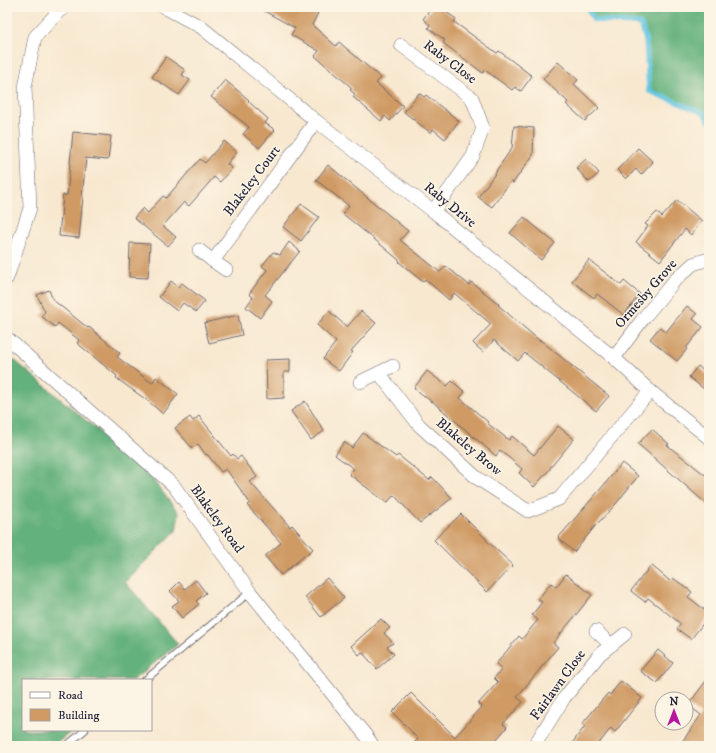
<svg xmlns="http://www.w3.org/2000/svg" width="716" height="753" viewBox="0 0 716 753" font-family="'IM FELL DW Pica',serif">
	<rect width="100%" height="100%" fill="#fcf5e5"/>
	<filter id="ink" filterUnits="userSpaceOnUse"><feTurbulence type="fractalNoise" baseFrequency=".025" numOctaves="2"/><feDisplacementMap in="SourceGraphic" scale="8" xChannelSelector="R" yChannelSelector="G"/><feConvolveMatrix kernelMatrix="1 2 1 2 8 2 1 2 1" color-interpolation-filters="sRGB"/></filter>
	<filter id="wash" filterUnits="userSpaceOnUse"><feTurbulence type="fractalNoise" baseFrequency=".012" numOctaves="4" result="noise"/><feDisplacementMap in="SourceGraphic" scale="16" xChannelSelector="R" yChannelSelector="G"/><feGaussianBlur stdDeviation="0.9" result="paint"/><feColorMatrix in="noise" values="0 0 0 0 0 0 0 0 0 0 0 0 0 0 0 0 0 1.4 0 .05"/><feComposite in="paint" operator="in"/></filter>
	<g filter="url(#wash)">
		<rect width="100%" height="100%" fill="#f8e8d0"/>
		<!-- forest -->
		<g fill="#63b17c" stroke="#426a5c">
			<polygon points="587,7 709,7 709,121 704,113 649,91 646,41 641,24 594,20 589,11"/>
			<polygon points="7,354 145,470 179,513 176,531 125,582 178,644 133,680 23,680 23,730 73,730 53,746 7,746"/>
		</g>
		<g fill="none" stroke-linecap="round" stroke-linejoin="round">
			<!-- stream -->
			<polyline stroke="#64c6e2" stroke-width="5" points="587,7 589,11 594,20 641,24 646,41 649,91 704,113 709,121"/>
		</g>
		<g id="blocks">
			<!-- building -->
			<g fill="#cf9a64">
				<polygon points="257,7 306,7 318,13 312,25 336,46 339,42 381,78 376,83 403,106 390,121 385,116 381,121 353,97 355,94 350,90 352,88 315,56 319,51 291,35 295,28"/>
				<polygon points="432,7 439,7 456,19 454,22 497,53 499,51 532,76 521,91 515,87 512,90 485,70 483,73 443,43 445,40 428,28 430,25 423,19"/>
				<polygon points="166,57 185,70 182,75 190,80 179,95 152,77"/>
				<polygon points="558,62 578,80 574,84 599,108 585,121 566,104 568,102 543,79"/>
				<polygon points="225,80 249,100 248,101 268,119 265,123 275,130 259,148 243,134 249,127 211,97"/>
				<polygon points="419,93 424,97 426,95 459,121 445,139 433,129 431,133 404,112"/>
				<polygon points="514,126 534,128 533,155 513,183 511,181 492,207 478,197 497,171 496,171 512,148"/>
				<polygon points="73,132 111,136 108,160 86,158 82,197 83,197 79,238 59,236 63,195 67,195"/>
				<polygon points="224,141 237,152 227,164 232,168 220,182 214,177 189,206 184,202 163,226 176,237 168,246 134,218 143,208 148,213 163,196 166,198 200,159 205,163"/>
				<polygon points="638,148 653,162 641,175 636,169 626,179 617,170"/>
				<polygon points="586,159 599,173 589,182 576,168"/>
				<polygon points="328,165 408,231 400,240 440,272 446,266 469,285 471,282 499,304 498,305 540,341 540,340 609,396 596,411 525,353 518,361 494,340 483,352 473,343 491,324 454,293 449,300 425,279 423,282 399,262 400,261 374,239 343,214 349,206 316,180"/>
				<polygon points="677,200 702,221 691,235 685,229 660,261 636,242 648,226 645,224 657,212 662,217"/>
				<polygon points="301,204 319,217 301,241 283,227"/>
				<polygon points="524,217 555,243 541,260 510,233"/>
				<polygon points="289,242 300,251 265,295 272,301 260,318 246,307 253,297 249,294 267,270 262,266 273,252 280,255"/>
				<polygon points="130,243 150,244 148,278 129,277"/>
				<polygon points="589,260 621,285 624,281 640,294 624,315 597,294 594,298 572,281"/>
				<polygon points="171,281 178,287 182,283 205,301 196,312 183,303 177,311 159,297"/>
				<polygon points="49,290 53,300 88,328 89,327 120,353 117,357 152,383 156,377 178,394 163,414 148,401 116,378 117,376 77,343 79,340 58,323 55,327 41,316 45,312 37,295"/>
				<polygon points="687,306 697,314 693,319 703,327 686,348 687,349 677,361 650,339 660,327 666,332"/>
				<polygon points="329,311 347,327 361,311 376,323 351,351 353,352 339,371 323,359 336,342 317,325"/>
				<polygon points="238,315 242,335 209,343 204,323"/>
				<polygon points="290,359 290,372 284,372 284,398 267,399 266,360"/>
				<polygon points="698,366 709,376 709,393 689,377"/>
				<polygon points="427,371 447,386 452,381 465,392 460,398 488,422 487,423 509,440 512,436 534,455 558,426 574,439 550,468 550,469 534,487 519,473 522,469 500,450 496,456 432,401 432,402 414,388"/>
				<polygon points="305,401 324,431 311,440 291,411"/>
				<polygon points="199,416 231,456 233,454 237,459 241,456 257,477 250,482 290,527 292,525 313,549 281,575 265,556 281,543 247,505 250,503 226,469 221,472 207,454 206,455 198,444 192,448 175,428 190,417 193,421"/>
				<polygon points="652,429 669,444 667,445 709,478 709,506 638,444"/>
				<polygon points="363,433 396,457 398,455 429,480 432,477 452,498 420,523 394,495 387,503 349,474 354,469 335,455 344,442 352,448"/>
				<polygon points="622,463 638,476 615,505 596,525 574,552 558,538 604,485"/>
				<polygon points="461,514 487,540 486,540 513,565 487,592 434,540"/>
				<polygon points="651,565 670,581 673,578 692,592 688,597 709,613 709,616 691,639 677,629 681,624 648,598 645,602 631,591"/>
				<polygon points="566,574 592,595 553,643 558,647 517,697 523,702 503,724 507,727 491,746 411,746 418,739 412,733 412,732 392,712 411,693 455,737 482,707 478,704 498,682 494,678 502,669 496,664 519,636 522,639 538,620 532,615 542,602 538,599 551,583 556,587"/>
				<polygon points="327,578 344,598 321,617 305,597"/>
				<polygon points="196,580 206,593 196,601 199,604 182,618 172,606 179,601 170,591 179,582 185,589"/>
				<polygon points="381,619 390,628 384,633 393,643 387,647 394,654 377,669 362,652 359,655 351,646"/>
				<polygon points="658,650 673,663 657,683 640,671"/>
				<polygon points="709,677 709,746 679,746 701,715 688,705"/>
				<polygon points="621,681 642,698 615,732 611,728 597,746 570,746 585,726 582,724 608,693 610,695"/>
			</g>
		</g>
	</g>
	<g filter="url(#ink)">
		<use href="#blocks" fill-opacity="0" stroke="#6d676f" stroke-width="1"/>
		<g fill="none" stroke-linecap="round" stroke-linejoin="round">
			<defs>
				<g id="lane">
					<polyline points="145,680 250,592"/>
					<polyline points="66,746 85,730"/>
				</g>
				<g id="street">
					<polyline points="164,7 201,27 316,121 433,211 614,358 650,391 709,438"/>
					<polyline points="401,45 472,98 483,128 473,156 449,190 433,211"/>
					<polyline points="199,250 213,261 316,121"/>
					<polyline points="213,261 226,270"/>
					<polyline points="7,278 30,208 25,87 35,37 59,11 65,7"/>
					<polyline points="7,338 174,486 250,592 367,737 373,746"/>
					<polyline points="614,358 642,320 675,280 693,264 709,259"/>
					<polyline points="379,373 419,425 477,478 528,511 559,499 650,391"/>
					<polyline points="360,382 393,366"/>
					<polyline points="596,631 611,645"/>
					<polyline points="534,746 564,698 600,654 625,634"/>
				</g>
			</defs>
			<!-- lane casing -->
			<use href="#lane" stroke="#6d676f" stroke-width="8"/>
			<!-- street casing -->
			<use href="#street" stroke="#6d676f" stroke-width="14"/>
			<!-- lane -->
			<use href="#lane" stroke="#fff" stroke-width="6"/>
			<!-- street -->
			<use href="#street" stroke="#fff" stroke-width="13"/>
		</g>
	</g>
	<g text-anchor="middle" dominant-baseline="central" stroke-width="3" stroke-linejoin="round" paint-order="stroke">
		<!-- street labels -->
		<g font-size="14" fill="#22223b" stroke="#fcf5e5">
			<text transform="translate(450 62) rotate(37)">Raby Close</text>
			<text transform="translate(252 181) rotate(-53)">Blakeley Court</text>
			<text transform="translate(450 205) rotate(39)">Raby Drive</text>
			<text transform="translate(646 294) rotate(-49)">Ormesby Grove</text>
			<text transform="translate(469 447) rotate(40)">Blakeley Brow</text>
			<text transform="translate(217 519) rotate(54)">Blakeley Road</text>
			<text transform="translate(558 685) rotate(-54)">Fairlawn Close</text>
		</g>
	</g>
	<!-- margin -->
	<rect width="716" height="753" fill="none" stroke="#fcf5e5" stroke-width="24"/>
	<!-- legend -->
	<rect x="22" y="679" width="130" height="52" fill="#fcf5e5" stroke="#a5a1a1"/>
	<rect x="30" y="692" width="20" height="6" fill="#ffffff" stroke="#a5a1a1"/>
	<text x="58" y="699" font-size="12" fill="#22223b">Road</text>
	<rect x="30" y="709" width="20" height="12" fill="#cf9a64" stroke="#a5a1a1"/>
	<text x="58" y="719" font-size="12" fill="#22223b">Building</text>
	<!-- north arrow -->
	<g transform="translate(674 711)"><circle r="19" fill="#fcf5e5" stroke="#a5a1a1"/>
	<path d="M0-3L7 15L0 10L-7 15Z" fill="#b5179e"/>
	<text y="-6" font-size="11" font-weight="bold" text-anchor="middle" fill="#22223b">N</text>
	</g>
</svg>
